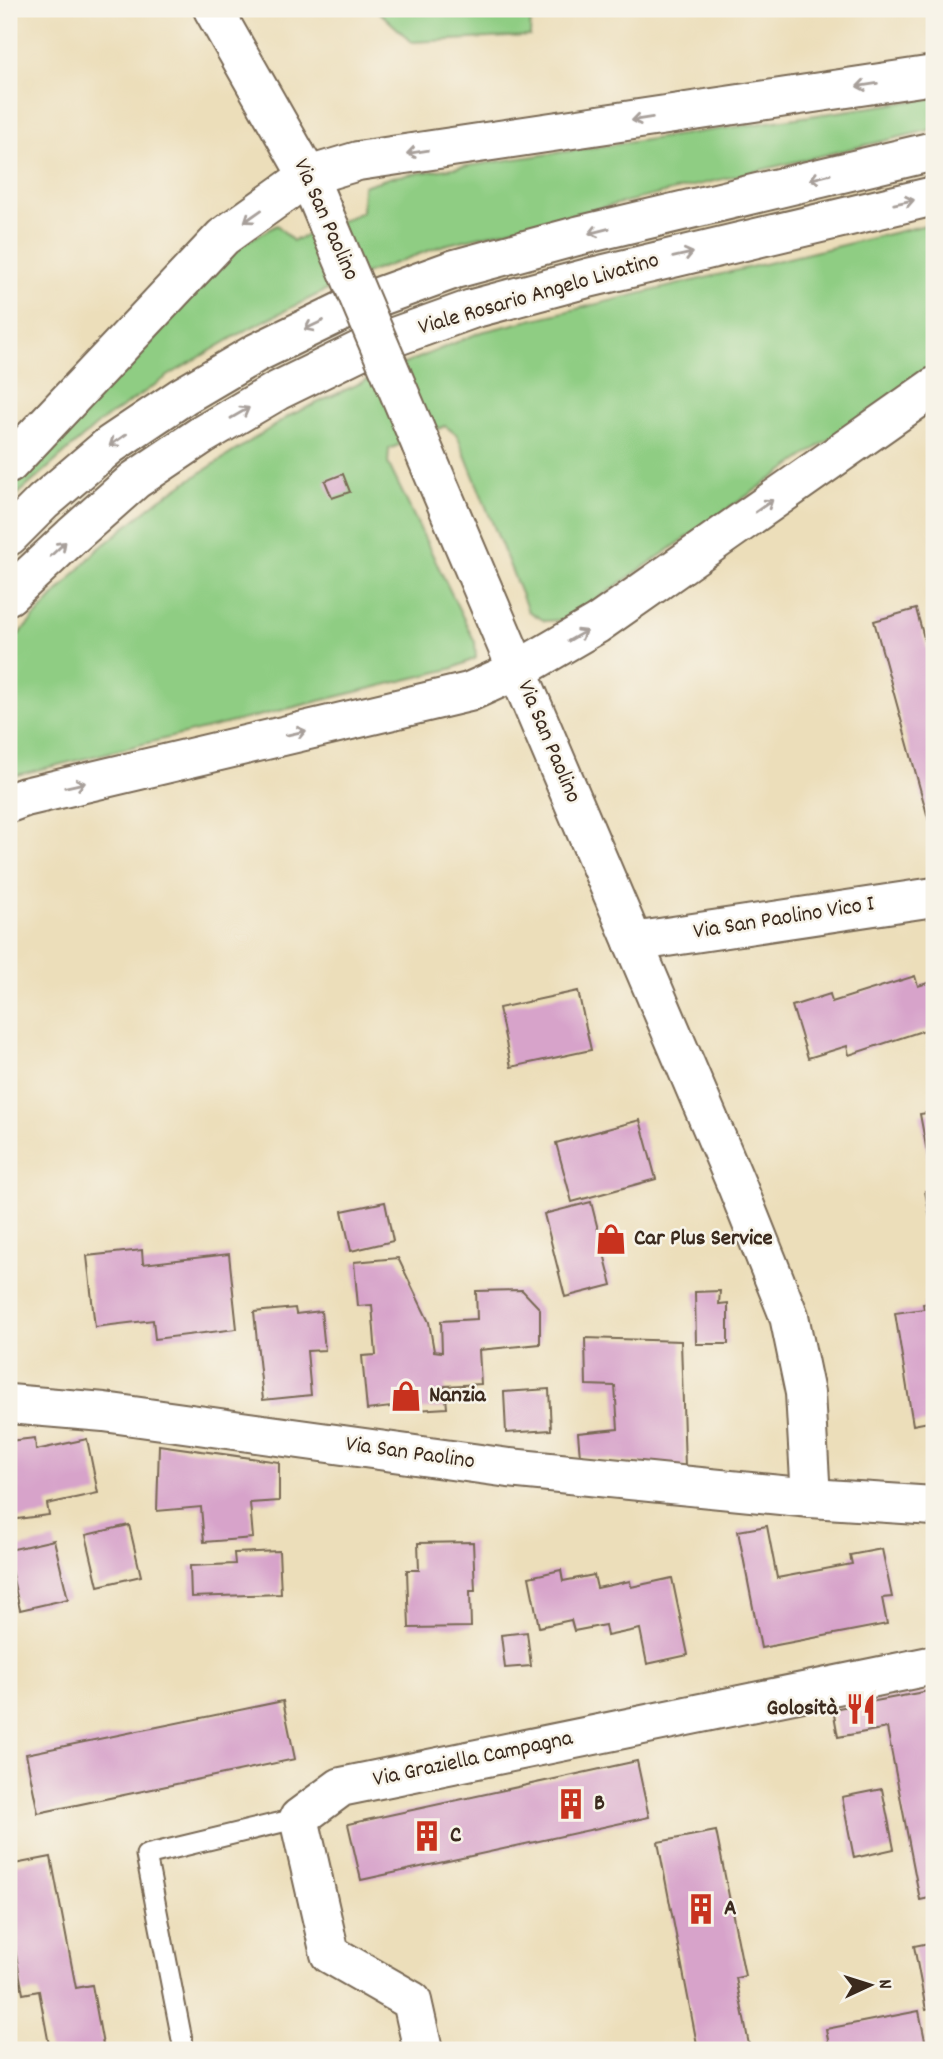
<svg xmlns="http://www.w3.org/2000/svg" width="943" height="2059" viewBox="0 0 943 2059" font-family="Dekko,sans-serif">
	<rect width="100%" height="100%" fill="#f7f3e8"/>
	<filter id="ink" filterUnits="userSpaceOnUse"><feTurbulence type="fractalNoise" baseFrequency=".0143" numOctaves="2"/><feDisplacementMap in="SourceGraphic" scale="14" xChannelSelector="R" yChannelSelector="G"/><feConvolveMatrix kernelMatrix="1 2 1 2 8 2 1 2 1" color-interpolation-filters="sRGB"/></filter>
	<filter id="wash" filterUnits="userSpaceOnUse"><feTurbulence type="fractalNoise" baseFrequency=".00686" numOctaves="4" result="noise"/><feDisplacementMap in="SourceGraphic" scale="28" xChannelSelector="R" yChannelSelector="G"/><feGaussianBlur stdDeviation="1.57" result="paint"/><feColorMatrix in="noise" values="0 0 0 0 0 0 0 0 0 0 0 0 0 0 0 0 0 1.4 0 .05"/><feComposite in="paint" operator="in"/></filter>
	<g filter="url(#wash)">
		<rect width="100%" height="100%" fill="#ecdeba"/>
		<!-- green -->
		<g fill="#8fcd83" stroke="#657c50" stroke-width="2">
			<polygon points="376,9 531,9 530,36 412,42"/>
			<polygon points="934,98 934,129 444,245 343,282 246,330 171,374 99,423 9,502 9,485 220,256 277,225 293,241 362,212 363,186 392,177"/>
			<polygon points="934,223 934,367 593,602 562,620 545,621 528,611 457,435 445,426 389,449 388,463 475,642 476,658 454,668 9,777 9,645 96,551 160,499 291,415 380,374 481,332"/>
		</g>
		<g id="blocks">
			<!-- building -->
			<g fill="#d7a3ca">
				<polygon points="343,474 350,492 332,498 325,481"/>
				<polygon points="916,609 934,674 933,836 874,621"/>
				<polygon points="915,976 918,986 934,981 934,1037 931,1028 849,1055 847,1046 808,1058 792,1006 830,994 832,1002"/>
				<polygon points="578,991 591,1050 511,1067 499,1008"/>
				<polygon points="934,1112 934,1184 933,1184 920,1114"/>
				<polygon points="640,1120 656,1179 572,1202 556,1143"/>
				<polygon points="934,1190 934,1235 933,1235 925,1191"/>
				<polygon points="385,1202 393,1241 351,1251 342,1211"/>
				<polygon points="591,1202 612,1285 565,1297 544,1214"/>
				<polygon points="142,1250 143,1264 229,1254 237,1329 155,1339 153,1320 95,1327 87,1256"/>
				<polygon points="398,1258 429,1322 434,1351 442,1352 441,1321 477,1319 476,1291 522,1290 540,1309 540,1344 479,1350 481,1384 445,1386 447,1408 416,1410 415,1404 367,1410 362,1356 376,1355 372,1305 358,1306 354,1262"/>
				<polygon points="720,1291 719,1304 728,1303 728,1344 696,1344 695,1292"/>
				<polygon points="934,1302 934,1421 913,1425 895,1313 924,1309 923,1304"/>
				<polygon points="295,1308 296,1314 321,1311 325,1350 307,1351 311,1395 263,1400 254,1312"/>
				<polygon points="585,1338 681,1341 685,1467 580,1456 578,1433 618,1429 615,1386 586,1385"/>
				<polygon points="549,1389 551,1430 506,1433 504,1392"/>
				<polygon points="35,1438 36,1450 87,1439 98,1493 47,1504 49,1515 9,1520 9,1441"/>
				<polygon points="159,1445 279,1462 279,1501 250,1503 253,1538 204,1542 201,1507 157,1511"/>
				<polygon points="129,1525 141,1576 98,1586 86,1535"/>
				<polygon points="767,1526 777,1578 852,1564 850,1555 882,1549 892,1597 882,1598 887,1624 761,1648 738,1531"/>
				<polygon points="54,1540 68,1599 20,1610 9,1561 9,1550"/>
				<polygon points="473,1542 475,1591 470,1591 471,1627 409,1628 407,1570 419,1570 418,1543"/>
				<polygon points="279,1551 281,1594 191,1597 190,1566 235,1564 234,1553"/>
				<polygon points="561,1570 563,1581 594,1575 597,1588 630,1581 631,1587 672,1578 688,1655 647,1664 640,1629 607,1636 605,1625 574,1631 571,1620 539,1627 529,1577"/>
				<polygon points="527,1632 531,1666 505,1668 501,1635"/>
				<polygon points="934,1690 934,1897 920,1900 887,1728 838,1737 833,1709"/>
				<polygon points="283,1701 295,1759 38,1813 26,1754"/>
				<polygon points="637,1761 649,1817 361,1880 348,1824"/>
				<polygon points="882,1789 894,1849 854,1858 842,1797"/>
				<polygon points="716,1831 745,1976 736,1978 750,2050 691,2050 690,2046 697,2044 658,1842"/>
				<polygon points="51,1857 76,1988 92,1985 104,2050 50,2050 39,1991 23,1994 9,1916 9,1865"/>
				<polygon points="934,1942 934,2008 926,2010 914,1946"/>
				<polygon points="919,2011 927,2050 830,2050 826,2029"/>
			</g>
		</g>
	</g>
	<g filter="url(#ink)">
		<use href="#blocks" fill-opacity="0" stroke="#796955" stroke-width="2"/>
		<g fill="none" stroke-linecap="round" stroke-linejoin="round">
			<defs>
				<polyline id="service" points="184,2050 146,1855 299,1818"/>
				<g id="minor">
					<polyline points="633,942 934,897"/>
					<polyline points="423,2050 412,2001 330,1954 299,1818 341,1787 934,1665"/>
				</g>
				<g id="tertiary">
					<polyline points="213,9 308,176 329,226"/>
					<polyline points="421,444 737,1186 789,1316 805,1393 811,1498"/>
					<polyline points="9,464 223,237 308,176 358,161 934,75"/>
					<polyline points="9,803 25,797 469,692 518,670 597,624 934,387"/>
					<polyline points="9,1404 104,1412 509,1468 811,1498 934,1506"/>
				</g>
				<g id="secondary">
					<polyline points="9,536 43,502 110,445 183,396 256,353 353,306 455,269 577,236 934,151"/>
					<polyline points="9,595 72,536 135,480 202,435 277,391 369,346 472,309 588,278 934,196"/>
				</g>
			</defs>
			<!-- service casing -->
			<use href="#service" stroke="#796955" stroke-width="23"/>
			<!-- minor casing -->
			<use href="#minor" stroke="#796955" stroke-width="42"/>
			<!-- tertiary casing -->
			<use href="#tertiary" stroke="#796955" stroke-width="42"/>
			<!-- secondary casing -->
			<use href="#secondary" stroke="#796955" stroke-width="42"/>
			<!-- service -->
			<use href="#service" stroke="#fff" stroke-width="19"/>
			<!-- minor -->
			<use href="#minor" stroke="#fff" stroke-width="38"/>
			<!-- tertiary -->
			<use href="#tertiary" stroke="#fff" stroke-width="38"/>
			<!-- secondary -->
			<use href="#secondary" stroke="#fff" stroke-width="38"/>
			<defs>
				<polyline id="tertiary-bridge" points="329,226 421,444"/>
			</defs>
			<!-- tertiary-bridge casing -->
			<use href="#tertiary-bridge" stroke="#796955" stroke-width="42" stroke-linecap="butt"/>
			<!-- tertiary-bridge -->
			<use href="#tertiary-bridge" stroke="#fff" stroke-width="38"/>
		</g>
		<!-- one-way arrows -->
		<defs><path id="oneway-shaft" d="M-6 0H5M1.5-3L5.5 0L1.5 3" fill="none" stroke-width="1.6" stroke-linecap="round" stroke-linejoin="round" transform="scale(1.75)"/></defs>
		<g stroke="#a79f9a">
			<use href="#oneway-shaft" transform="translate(867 85) rotate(171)"/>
			<use href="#oneway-shaft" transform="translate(642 119) rotate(171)"/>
			<use href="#oneway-shaft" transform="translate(417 152) rotate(171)"/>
			<use href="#oneway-shaft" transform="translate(820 177) rotate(166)"/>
			<use href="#oneway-shaft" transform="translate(904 202) rotate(-12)"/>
			<use href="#oneway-shaft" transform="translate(253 216) rotate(145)"/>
			<use href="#oneway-shaft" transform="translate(599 231) rotate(166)"/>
			<use href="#oneway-shaft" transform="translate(683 255) rotate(-13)"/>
			<use href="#oneway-shaft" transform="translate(314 325) rotate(155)"/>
			<use href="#oneway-shaft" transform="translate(240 413) rotate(-30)"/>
			<use href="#oneway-shaft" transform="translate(118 440) rotate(145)"/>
			<use href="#oneway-shaft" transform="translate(764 506) rotate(-35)"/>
			<use href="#oneway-shaft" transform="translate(58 549) rotate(-43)"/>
			<use href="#oneway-shaft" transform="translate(577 636) rotate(-30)"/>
			<use href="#oneway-shaft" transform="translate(296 733) rotate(-13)"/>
			<use href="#oneway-shaft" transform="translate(75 785) rotate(-13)"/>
		</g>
	</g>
	<!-- icons -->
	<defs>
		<symbol id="shop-bare" viewBox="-9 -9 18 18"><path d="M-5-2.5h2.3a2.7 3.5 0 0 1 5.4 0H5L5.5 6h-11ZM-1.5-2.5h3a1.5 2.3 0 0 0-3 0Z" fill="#c8321e" stroke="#f7f3e8" stroke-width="2.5" paint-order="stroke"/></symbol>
		<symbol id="restaurant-bare" viewBox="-9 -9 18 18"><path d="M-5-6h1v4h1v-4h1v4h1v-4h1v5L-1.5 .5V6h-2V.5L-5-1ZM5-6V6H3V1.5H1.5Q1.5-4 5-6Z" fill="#c8321e" stroke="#f7f3e8" stroke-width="2.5" paint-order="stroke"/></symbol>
		<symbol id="building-bare" viewBox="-9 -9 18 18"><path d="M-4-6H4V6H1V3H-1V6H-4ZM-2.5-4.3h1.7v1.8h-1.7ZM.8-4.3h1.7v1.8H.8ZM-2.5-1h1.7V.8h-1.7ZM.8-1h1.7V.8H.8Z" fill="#c8321e" stroke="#f7f3e8" stroke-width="2.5" paint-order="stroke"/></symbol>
	</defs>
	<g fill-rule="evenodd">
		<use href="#shop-bare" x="589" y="1217" width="44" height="44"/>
		<use href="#shop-bare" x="384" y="1374" width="44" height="44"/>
		<use href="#restaurant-bare" x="839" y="1687" width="44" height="44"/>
		<use href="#building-bare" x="549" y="1782" width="44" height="44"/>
		<use href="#building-bare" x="405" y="1814" width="44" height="44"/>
		<use href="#building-bare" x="679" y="1887" width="44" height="44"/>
	</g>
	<g text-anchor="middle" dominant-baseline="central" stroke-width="5" stroke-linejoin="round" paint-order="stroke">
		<!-- street labels -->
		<g font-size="23" fill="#3b2a1e" stroke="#f7f3e8">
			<text transform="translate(325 220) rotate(66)">Via San Paolino</text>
			<text transform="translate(539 295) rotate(-16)">Viale Rosario Angelo Livatino</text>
			<text transform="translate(548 742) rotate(67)">Via San Paolino</text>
			<text transform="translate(784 919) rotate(-9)">Via San Paolino Vico I</text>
			<text transform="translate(410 1454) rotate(8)">Via San Paolino</text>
			<text transform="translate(473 1760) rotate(-12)">Via Graziella Campagna</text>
		</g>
		<!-- poi labels -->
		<g font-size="23" font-weight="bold" fill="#3b2a1e" stroke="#f7f3e8" text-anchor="start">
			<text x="634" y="1239">Car Plus Service</text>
			<text x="429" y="1396">Nanzia</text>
			<text x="838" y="1709" text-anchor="end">Golosità</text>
			<text x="594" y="1804">B</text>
			<text x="450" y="1836">C</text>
			<text x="724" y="1909">A</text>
		</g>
	</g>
	<!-- margin -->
	<rect width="943" height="2059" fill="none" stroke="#f7f3e8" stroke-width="35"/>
	<!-- north arrow -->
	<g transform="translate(870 1985) rotate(86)" stroke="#f7f3e8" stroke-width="5" paint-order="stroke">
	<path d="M0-5L12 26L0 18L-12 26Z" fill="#3b2a1e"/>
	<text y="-10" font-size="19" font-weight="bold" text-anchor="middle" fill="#3b2a1e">N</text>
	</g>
</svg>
